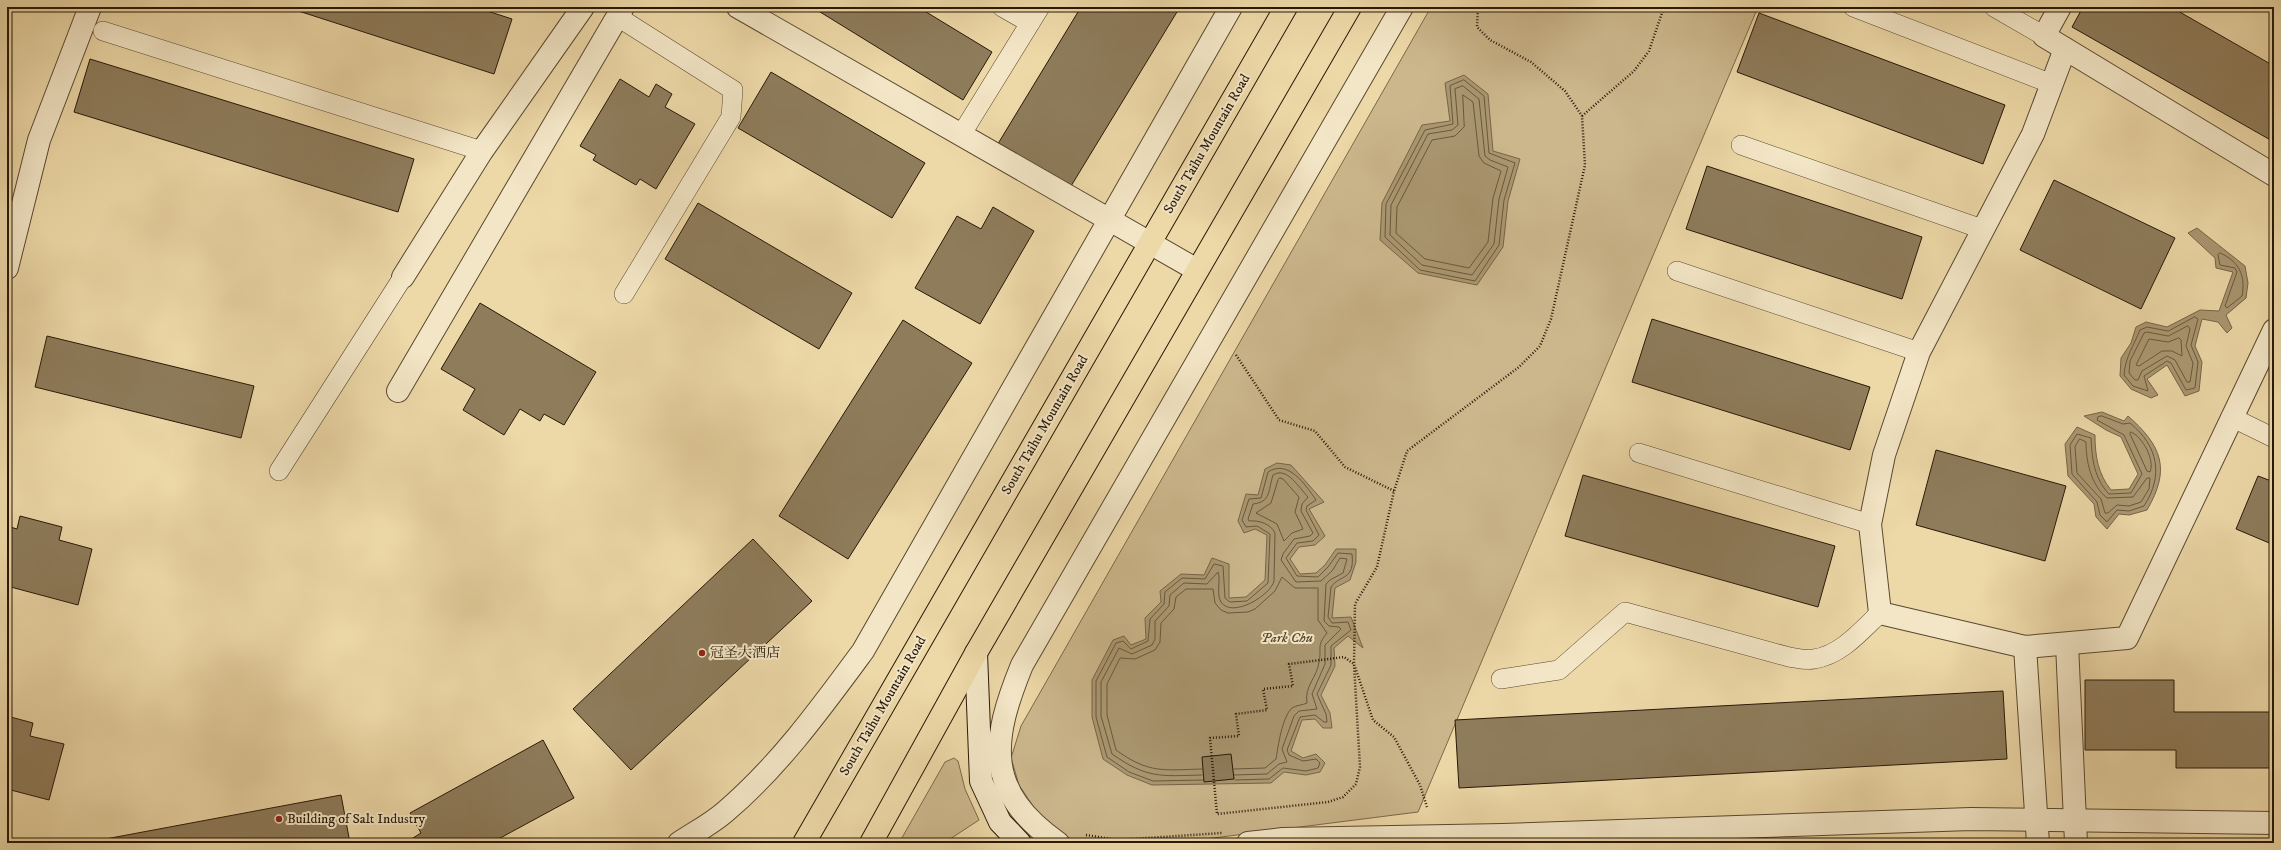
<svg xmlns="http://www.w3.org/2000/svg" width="2281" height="850" viewBox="0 0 2281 850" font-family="'IM FELL DW Pica','Noto Serif SC',serif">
	<rect width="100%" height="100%" fill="#edd8a7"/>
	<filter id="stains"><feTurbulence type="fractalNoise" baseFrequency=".005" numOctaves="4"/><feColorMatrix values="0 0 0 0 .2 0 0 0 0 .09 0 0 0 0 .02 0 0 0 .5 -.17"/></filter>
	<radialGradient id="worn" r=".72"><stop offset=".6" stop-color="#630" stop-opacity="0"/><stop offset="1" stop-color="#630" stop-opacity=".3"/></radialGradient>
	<!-- green -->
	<g fill="#ccb78c" stroke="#7a684a">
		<polygon points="1431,7 1758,7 1418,812 1174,843 1084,843 1074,841 1045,824 1019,785 1011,758 1021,726"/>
		<polygon points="954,758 958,761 965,789 979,820 944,843 899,843 945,762"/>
	</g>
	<!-- water -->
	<g fill="#aa9771" stroke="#766447">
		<polygon points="1464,75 1488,94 1493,151 1520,159 1508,201 1503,247 1477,285 1418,273 1380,240 1382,203 1422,125 1450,121 1445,83"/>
		<polygon points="2197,228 2245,266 2248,283 2246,298 2226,315 2232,328 2227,333 2218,322 2202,319 2195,346 2202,362 2199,391 2185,396 2167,365 2147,379 2158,395 2151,398 2131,389 2120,376 2121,358 2131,343 2136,327 2146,322 2167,327 2200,310 2219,311 2233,272 2216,268 2215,258 2188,233"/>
		<path d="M 2102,412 L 2124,421 L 2128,416 C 2162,446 2171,469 2147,510 L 2129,515 L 2119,514 L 2107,529 L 2096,517 L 2094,504 L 2068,476 L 2065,444 L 2077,427 L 2095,435 C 2095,456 2098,474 2111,490 L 2129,489 L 2138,474 L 2121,437 L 2106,430 L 2084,416 Z"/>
		<polygon points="1277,463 1291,465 1324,502 1309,509 1325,536 1315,545 1299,547 1290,559 1300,574 1316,573 1325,565 1336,549 1356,549 1356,562 1350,580 1335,588 1332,618 1351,617 1363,648 1348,636 1334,648 1335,666 1321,695 1330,713 1332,728 1323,728 1315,719 1302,720 1291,751 1303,758 1316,754 1325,763 1320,772 1306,775 1284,772 1271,783 1152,785 1127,775 1103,759 1092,717 1092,680 1113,640 1124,636 1131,645 1146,639 1145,618 1161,602 1160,591 1181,574 1204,575 1212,558 1229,564 1229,598 1246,597 1265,580 1267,535 1255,529 1244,533 1238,521 1246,494 1258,495 1265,469"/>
	</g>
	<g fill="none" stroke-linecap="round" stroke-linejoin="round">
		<!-- shore -->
		<g stroke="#69583c" stroke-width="1">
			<polygon points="1464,80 1484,96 1489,153 1515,163 1504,200 1499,245 1475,281 1420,270 1385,237 1386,204 1425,130 1453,124 1450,86"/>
			<polygon points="1463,86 1479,99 1485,156 1490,160 1508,167 1499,199 1494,244 1472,275 1422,265 1390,235 1391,205 1428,134 1452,130 1458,125 1455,89"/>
			<polygon points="1463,95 1473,102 1479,156 1484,163 1501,171 1493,198 1488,242 1469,268 1425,259 1396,233 1397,207 1432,140 1455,136 1464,127"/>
			<path d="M 2220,253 C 2239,261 2246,276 2242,296 L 2227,308 L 2225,306 L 2237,272 L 2235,268 L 2220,265 L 2218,255 Z"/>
			<path d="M 2195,317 L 2198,319 L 2191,345 L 2198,362 L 2195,388 L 2186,390 L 2171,363 L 2167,361 L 2144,376 L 2148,391 L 2133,386 L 2124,375 C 2125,358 2134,345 2140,330 L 2147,327 L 2168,331 Z"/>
			<polygon points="2188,326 2190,329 2186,346 2193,363 2190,382 2187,382 2175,360 2167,356 2142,371 2138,380 2135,380 2129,373 2130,361 2144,333 2147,332 2168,336"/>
			<polygon points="2179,338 2181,340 2182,356 2172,351 2162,351 2139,366 2136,365 2149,339 2168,342"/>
			<path d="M 2102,416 L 2123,424 L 2130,423 C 2158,446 2164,475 2144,506 L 2129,511 L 2117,510 L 2107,522 L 2100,515 L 2097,502 L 2072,474 L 2070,445 L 2077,434 L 2091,438 C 2092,459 2094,478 2109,494 L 2131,493 L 2142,474 L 2124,435 L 2097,420 L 2098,417 Z"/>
			<path d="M 2131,432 C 2143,437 2155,460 2150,472 L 2147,471 L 2130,434 Z"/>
			<path d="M 2080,439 L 2086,442 C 2086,462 2091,485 2107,498 L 2133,497 L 2147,478 L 2150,478 L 2149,489 L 2141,502 L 2129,506 L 2117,505 L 2108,513 L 2105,513 L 2101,499 L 2077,473 L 2075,447 Z"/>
			<polygon points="1280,478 1283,479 1299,497 1295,512 1303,529 1292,533 1284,541 1277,524 1256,513 1271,503 1278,480"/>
			<path d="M 1202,769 C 1164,770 1149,774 1116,750 L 1107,715 L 1107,684 L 1120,658 L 1135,659 L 1155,650 L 1160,642 L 1161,623 L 1174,609 L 1176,597 L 1186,589 L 1213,589 L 1215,603 L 1221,610 L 1228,613 L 1248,612 L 1255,609 L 1275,591 L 1282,577 L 1295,588 L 1318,588 L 1318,620 L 1327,633 C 1316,646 1322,648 1319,662 C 1317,678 1304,686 1307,703 C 1303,705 1297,705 1292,708 C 1282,717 1278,747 1276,759 L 1265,768 L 1234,769"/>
			<path d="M 1202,775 C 1160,776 1148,779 1112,754 L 1101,716 L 1101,682 L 1119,648 L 1132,654 L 1152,645 L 1155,639 L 1155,621 L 1169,606 L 1170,595 L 1184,583 L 1207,584 L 1218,572 C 1221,580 1216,594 1221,602 C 1232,619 1271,595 1274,581 L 1275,533 C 1271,524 1259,520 1249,521 L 1248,519 L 1253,504 C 1271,502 1268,491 1273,475 C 1287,466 1299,488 1308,497 L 1302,504 L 1301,511 L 1313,533 L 1310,536 L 1294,539 L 1283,554 L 1281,560 L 1296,582 L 1321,581 L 1332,571 L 1340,558 L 1347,559 L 1343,573 L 1330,580 L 1326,584 L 1324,621 L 1329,626 L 1339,627 L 1341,629 L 1325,645 L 1325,664 L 1312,694 L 1317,709 L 1299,711 L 1294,716 L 1282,749 L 1287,762 L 1279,764 L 1267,774 L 1234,775"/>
			<path d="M 1203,780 L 1153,781 L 1129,772 L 1107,757 L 1096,717 L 1096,681 L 1116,643 L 1123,641 L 1131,649 L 1148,641 L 1150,619 L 1164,604 L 1165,592 L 1182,578 L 1205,579 L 1214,564 L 1223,566 L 1225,598 L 1230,602 L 1247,601 L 1268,583 L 1270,534 L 1257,526 L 1246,527 L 1242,520 L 1249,499 L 1261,498 L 1268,472 C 1288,459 1305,484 1316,500 L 1307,506 L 1306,510 L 1319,535 L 1313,541 L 1297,543 L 1286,558 L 1297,576 L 1318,577 L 1328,567 L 1338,553 L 1352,554 C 1355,581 1340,574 1331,587 L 1328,617 L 1332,623 L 1348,622 L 1351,630 L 1331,646 L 1331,665 L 1317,694 L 1326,714 L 1327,722 L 1324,722 L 1315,715 L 1300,717 L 1287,750 L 1289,755 L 1303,761 L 1316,759 L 1320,763 L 1318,768 L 1306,771 L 1283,768 L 1269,779 L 1235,780"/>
		</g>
	</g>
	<!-- building -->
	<g fill="#8e7c5b" stroke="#281808">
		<polygon points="286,7 475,7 512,19 494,74"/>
		<polygon points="812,7 918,7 992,52 963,100"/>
		<polygon points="1081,7 1180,7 1068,191 996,147"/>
		<polygon points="2083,7 2171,7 2274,66 2274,142 2072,27"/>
		<polygon points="1759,13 2005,105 1983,164 1737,72"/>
		<polygon points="90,59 414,159 398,212 74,112"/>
		<polygon points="771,72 925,163 892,218 738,128"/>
		<polygon points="620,79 649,97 656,84 672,94 665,107 695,124 656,189 640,179 636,185 593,160 596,155 580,146"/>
		<polygon points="1707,166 1922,237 1902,299 1686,229"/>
		<polygon points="2054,180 2175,238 2141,309 2020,250"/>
		<polygon points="698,203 852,293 819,349 665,259"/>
		<polygon points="993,207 1034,231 980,324 915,288 957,216 981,229"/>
		<polygon points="480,303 596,372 564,425 544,414 540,421 520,409 504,435 463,410 475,389 441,369"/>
		<polygon points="1652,319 1870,387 1850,450 1632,382"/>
		<polygon points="903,320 972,363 848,559 779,516"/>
		<polygon points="47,336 254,386 241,438 35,387"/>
		<polygon points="1936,450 2066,486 2045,561 1916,525"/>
		<polygon points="1583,475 1835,546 1818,607 1565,536"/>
		<polygon points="2258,476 2274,482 2274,545 2236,529"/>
		<polygon points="20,516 62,527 59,540 92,549 78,605 7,586 7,526 17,529"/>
		<polygon points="753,539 812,601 631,770 573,709"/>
		<polygon points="2085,680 2174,680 2174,712 2274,712 2274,768 2176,768 2176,750 2085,750"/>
		<polygon points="2003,691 2007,759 1459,788 1455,720"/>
		<polygon points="7,716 33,723 30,736 64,744 49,800 7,789"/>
		<polygon points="543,740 574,798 491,843 405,843 421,833 410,813"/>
		<polygon points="1231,754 1234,779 1204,782 1202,757"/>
		<polygon points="341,795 350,843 84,843"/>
	</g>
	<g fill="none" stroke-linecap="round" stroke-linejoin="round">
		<defs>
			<g id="lane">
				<polyline points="1002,7 1030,23"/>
				<polyline points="1853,7 2052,84"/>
				<polyline points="1994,7 2044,36"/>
				<polyline points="618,17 733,90 731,117 624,294"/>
				<polyline points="103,31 482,151"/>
				<polyline points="961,135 1040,7"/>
				<polyline points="1741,145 1982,229"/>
				<polyline points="1677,271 1919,352"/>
				<polyline points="2231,417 2274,438"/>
				<polyline points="1639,453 1870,524"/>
				<polyline points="279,471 403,277"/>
				<path d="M 1501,679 L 1559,670 L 1625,612 L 1789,657 C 1797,658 1806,661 1814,659 C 1841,655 1861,631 1880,613"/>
			</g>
			<g id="street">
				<polyline points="738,7 1197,270"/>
				<polyline points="2060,7 2044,36 2274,175"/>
				<polyline points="2065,49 2033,134 1919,352 1884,455 1870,524 1880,613 2025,647 2127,638 2274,330"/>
				<polyline points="7,268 39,140 90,7"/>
				<polyline points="403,277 482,151 583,7"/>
				<polyline points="398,391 623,7"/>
				<polyline points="2067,644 2076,843"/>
				<polyline points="2025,647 2038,843"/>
				<path d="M 679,843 C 694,833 711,824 725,812 C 779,766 821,708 863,651 L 1231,7"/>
				<path d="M 1058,843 C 984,791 991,741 1022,665 L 1402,7"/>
				<polyline points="1248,843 1283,839 1503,835 1971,819 2274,823"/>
			</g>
			<polyline id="secondary" points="976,653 981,781 1000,822 1020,843"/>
			<g id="primary">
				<polyline points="804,843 1286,7"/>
				<polyline points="871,843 976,653 1350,7"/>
			</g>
		</defs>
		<!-- lane casing -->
		<use href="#lane" stroke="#594830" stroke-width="20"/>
		<!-- street casing -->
		<use href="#street" stroke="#594830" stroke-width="24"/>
		<!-- secondary casing -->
		<use href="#secondary" stroke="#281808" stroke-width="24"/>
		<!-- primary casing -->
		<use href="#primary" stroke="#281808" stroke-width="24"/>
		<!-- path -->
		<g stroke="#281808" stroke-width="2.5" stroke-dasharray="1 2" stroke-linecap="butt">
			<polyline points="1582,116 1634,71 1649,51 1664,7"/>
			<polyline points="1236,355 1279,420 1315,431 1345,467 1394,491"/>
			<polyline points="1427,807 1420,785 1394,737 1373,720 1354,664 1344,657 1289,664 1293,686 1263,689 1267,710 1236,714 1239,736 1210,738 1217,814 1328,802 1343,797 1356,784 1360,767 1354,664 1355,604 1377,567 1394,491 1407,451 1519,367 1540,346 1551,319 1585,165 1582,116 1565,91 1531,62 1490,40 1477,27 1478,7"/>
			<polyline points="1086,835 1117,840 1222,833"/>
		</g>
		<!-- lane -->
		<use href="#lane" stroke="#f3e6c6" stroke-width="19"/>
		<!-- street -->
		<use href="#street" stroke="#f3e6c6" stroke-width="22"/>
		<!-- secondary -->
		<use href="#secondary" stroke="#f3e6c6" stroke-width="22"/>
		<!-- primary -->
		<use href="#primary" stroke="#edd8a7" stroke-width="22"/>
	</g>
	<!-- markers -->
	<g fill="#8f2418" stroke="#f3e6c6" stroke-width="1.5">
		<circle cx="702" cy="653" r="4"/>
		<circle cx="279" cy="819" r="4"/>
	</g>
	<g text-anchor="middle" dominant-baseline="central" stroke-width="4" stroke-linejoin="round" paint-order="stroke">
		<!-- street labels -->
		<g font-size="14" fill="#281808" stroke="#f3e6c6">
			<text transform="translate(1207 144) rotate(-60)">South Taihu Mountain Road</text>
			<text transform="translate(1045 425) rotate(-60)">South Taihu Mountain Road</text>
			<text transform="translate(883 706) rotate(-60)">South Taihu Mountain Road</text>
		</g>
		<!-- park labels -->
		<g font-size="14" font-style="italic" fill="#594830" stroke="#f3e6c6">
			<text x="1287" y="638">Park Chu</text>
		</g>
		<!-- poi labels -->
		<g font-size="14" fill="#281808" stroke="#f3e6c6" text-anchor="start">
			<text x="710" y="653">冠圣大酒店</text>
			<text x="287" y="819">Building of Salt Industry</text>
		</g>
	</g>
	<!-- margin -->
	<rect width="2281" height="850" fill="none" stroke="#edd8a7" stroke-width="24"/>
	<rect x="8" y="8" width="2265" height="834" fill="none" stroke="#281808" stroke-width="2"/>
	<rect x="12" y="12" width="2257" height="826" fill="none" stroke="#281808"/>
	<rect width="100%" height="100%" filter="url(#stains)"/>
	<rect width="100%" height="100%" fill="url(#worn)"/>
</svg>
